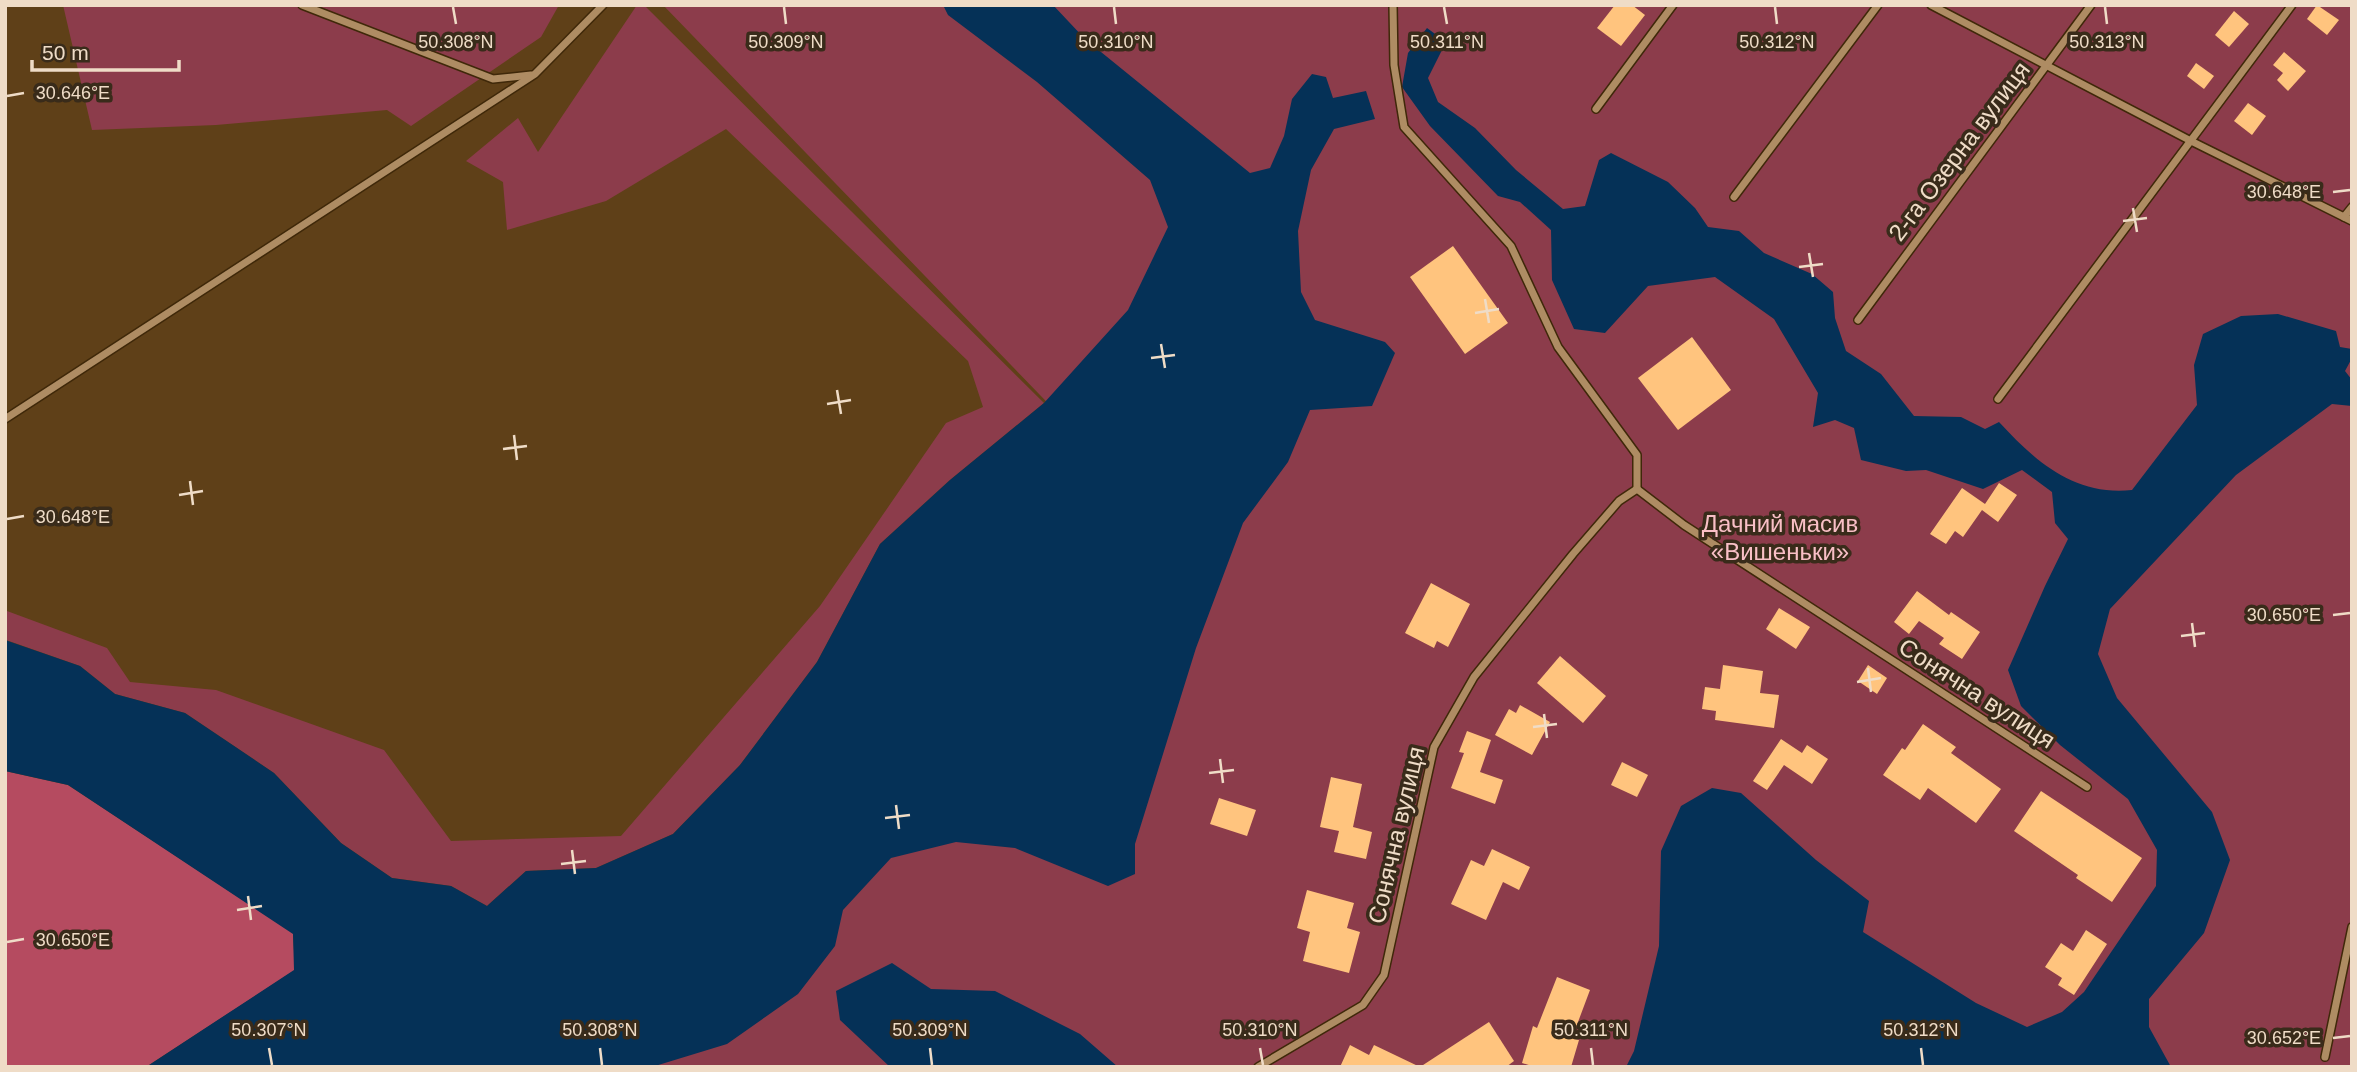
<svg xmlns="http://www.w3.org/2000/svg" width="2357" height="1072" viewBox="0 0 2357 1072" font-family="Helvetica,sans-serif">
	<rect width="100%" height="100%" fill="#5f4018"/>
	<!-- green -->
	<g fill="#8c3c4b">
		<polygon points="63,5 559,5 541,37 411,126 387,110 216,125 92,130"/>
		<polygon points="637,5 644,5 1044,403 950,480 880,544 817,662 740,765 673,834 596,868 526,871 487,906 451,886 392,878 341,843 274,773 185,713 115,694 80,666 6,640 5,605 7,611 107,648 130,682 216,690 384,750 451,841 621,836 820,606 946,423 983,407 968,361 726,129 606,201 507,230 503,182 466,161 518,118 538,152"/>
		<polygon points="663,5 2352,5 2352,1067 459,1067 1070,426"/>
	</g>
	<!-- forest -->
	<polygon fill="#b54b60" points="5,771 68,785 293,933 295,970 146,1067 5,1067"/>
	<!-- water -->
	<g fill="#053157">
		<polygon points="943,5 1053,5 1085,39 1250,173 1270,168 1284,136 1292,99 1312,74 1326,77 1333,98 1366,91 1375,119 1334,129 1311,170 1298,231 1301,292 1315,320 1385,342 1395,353 1372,406 1310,410 1288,462 1243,523 1196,648 1135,844 1135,874 1108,886 1015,848 956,842 891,858 843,910 835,946 798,994 727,1044 655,1066 146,1067 294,970 293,934 68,785 5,771 5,640 80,666 115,694 185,713 274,773 341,843 392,878 451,886 487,906 526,871 596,868 673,834 740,765 817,662 880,544 950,480 1044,403 1128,310 1168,227 1150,180 1037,82 948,15"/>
		<path d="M 1427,28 L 1446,42 L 1428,78 L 1438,102 L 1475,128 L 1516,170 L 1563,209 L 1585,206 L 1599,160 L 1611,153 L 1668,182 L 1695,208 L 1708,227 L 1739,231 L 1764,253 L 1812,274 L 1833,292 L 1835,318 L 1846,351 L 1881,374 L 1914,416 L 1961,417 L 1985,429 L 1999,422 C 2036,462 2074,496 2132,490 L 2197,405 L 2194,365 L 2203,334 L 2241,316 L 2278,314 L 2336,331 L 2340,347 L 2352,349 L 2352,358 L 2345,371 L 2352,380 L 2352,406 L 2332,404 L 2236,475 L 2110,609 L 2098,654 L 2117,698 L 2212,812 L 2230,860 L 2204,933 L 2149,999 L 2149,1027 L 2171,1067 L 1626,1067 L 1634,1051 L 1659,946 L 1661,851 L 1681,806 L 1712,788 L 1741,793 L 1816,860 L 1869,901 L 1863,932 L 1976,1003 L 2027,1027 L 2062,1012 L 2084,992 L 2156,886 L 2157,850 L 2128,799 L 2060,745 L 2021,706 L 2008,670 L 2045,586 L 2068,539 L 2055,523 L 2052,492 L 2022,470 L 1983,489 L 1926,470 L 1906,471 L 1861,460 L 1854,428 L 1835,420 L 1813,427 L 1818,393 L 1774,319 L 1715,277 L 1648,286 L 1605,333 L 1574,329 L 1552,280 L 1551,230 L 1520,202 L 1498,196 L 1430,126 L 1402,87 L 1408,53 Z"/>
		<polygon points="892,963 931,989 995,991 1080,1034 1118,1067 890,1067 840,1020 836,991"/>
	</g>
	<!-- building -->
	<g fill="#ffc47e">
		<polygon points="1615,5 1632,5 1645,15 1621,46 1597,28"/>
		<polygon points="2317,5 2339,20 2327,35 2307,19"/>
		<polygon points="2234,11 2249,24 2229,47 2215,35"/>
		<polygon points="2284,52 2306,71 2288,91 2277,80 2283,73 2273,65"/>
		<polygon points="2196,63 2214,76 2204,89 2187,76"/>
		<polygon points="2248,103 2266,116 2252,135 2234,121"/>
		<polygon points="1453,246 1508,323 1465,354 1410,277"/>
		<polygon points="1692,337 1731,390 1678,430 1638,378"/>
		<polygon points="1999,483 2017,495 1998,522 1982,510 1963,537 1955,531 1946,544 1930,534 1962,488 1985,504"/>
		<polygon points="1431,583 1470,604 1448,647 1437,641 1434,648 1405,633"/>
		<polygon points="1917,591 1949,615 1951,612 1980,632 1962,659 1939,644 1944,638 1919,621 1909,634 1894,622"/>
		<polygon points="1779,608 1810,627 1796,649 1766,629"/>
		<polygon points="1560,656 1606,696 1583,723 1537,683"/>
		<polygon points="1723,665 1763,671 1760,693 1779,695 1774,728 1715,720 1716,711 1702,709 1705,687 1720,689"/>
		<polygon points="1868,665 1887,678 1877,694 1858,681"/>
		<polygon points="1520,705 1550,722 1532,755 1495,735 1509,709 1516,713"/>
		<polygon points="1923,724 1956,747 1951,753 2001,789 1976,823 1928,788 1920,800 1883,775 1902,748 1905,750"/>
		<polygon points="1467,731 1491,740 1480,772 1503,780 1495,804 1451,788 1464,753 1459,752"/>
		<polygon points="1781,739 1802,753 1807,745 1828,759 1812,784 1784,765 1767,790 1753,781"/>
		<polygon points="1622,762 1648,775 1637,797 1611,785"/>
		<polygon points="1331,777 1362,784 1353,827 1372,832 1366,859 1334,852 1339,831 1320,827"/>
		<polygon points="2041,791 2142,858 2112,902 2076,878 2078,875 2014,831"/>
		<polygon points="1219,798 1256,810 1247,836 1210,824"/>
		<polygon points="1492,849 1530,867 1519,890 1503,882 1486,920 1451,904 1471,860 1484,866"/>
		<polygon points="1307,890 1354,903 1347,928 1360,932 1349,973 1303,961 1310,932 1297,928"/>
		<polygon points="2086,930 2107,944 2074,995 2058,985 2062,978 2045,967 2061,943 2073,951"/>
		<polygon points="1557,977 1590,990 1572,1038 1579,1040 1571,1067 1535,1067 1522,1063 1533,1026 1537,1028"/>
		<polygon points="1489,1022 1514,1061 1506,1067 1420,1067"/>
		<polygon points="1350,1045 1369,1055 1374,1045 1420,1067 1340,1067"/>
	</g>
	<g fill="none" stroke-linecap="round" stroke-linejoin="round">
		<defs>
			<g id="street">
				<polyline points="302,5 493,79 531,75"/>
				<polyline points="1393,5 1394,65 1404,127 1511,246 1558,347 1637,455 1637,489"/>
				<polyline points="1931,5 2191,141 2352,221"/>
				<polyline points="1596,109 1673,5"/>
				<polyline points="1734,197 1878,5"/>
				<polyline points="2344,217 2352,207"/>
				<polyline points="1858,320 2091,5"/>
				<polyline points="1998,399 2292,5"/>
				<polyline points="5,419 535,74 603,5"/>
				<polyline points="1637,489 1684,525 2087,787"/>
				<polyline points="2325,1057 2352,927"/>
				<polyline points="1258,1067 1363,1005 1384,975 1434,747 1474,677 1573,554 1619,501 1637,489"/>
			</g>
		</defs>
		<!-- street casing -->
		<use href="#street" stroke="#3f2809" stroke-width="10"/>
		<!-- street -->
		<use href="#street" stroke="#ae8c63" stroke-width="7"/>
	</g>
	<!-- ticks -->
	<path fill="none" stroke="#efdcc7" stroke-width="2.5" d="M 453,7 L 456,24M 784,7 L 786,24M 1114,7 L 1116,24M 1444,7 L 1447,24M 1775,7 L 1777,24M 2105,7 L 2107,24M 7,96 L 24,93M 2333,192 L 2350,190M 2133,208 L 2137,232M 2123,221 L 2147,218M 1809,253 L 1813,277M 1799,267 L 1823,264M 1485,299 L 1489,323M 1475,313 L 1499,309M 1161,344 L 1165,368M 1151,358 L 1175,355M 837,390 L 841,414M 827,404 L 851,400M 514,435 L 517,460M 503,449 L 527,446M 190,481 L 193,505M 179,495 L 203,491M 7,519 L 24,516M 2333,615 L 2350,613M 2192,623 L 2195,647M 2181,636 L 2205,633M 1868,668 L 1871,692M 1857,682 L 1881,678M 1544,714 L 1547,738M 1533,727 L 1557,724M 1220,759 L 1223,783M 1209,773 L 1234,770M 896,805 L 899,829M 885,818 L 910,815M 572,850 L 575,874M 561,864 L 586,861M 248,896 L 251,920M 237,910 L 262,906M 7,942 L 24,939M 2333,1038 L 2350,1036M 269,1048 L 272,1065M 600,1048 L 602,1065M 930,1048 L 932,1065M 1260,1048 L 1263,1065M 1591,1048 L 1593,1065M 1921,1048 L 1923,1065"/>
	<g text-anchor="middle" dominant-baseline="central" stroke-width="7" stroke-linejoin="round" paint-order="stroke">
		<!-- street labels -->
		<g font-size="24" fill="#efdcc7" stroke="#392b1a">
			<text transform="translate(1959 151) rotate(-53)">2-га Озерна вулиця</text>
			<text transform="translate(1977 693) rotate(33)">Сонячна вулиця</text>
			<text transform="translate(1396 835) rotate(-77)">Сонячна вулиця</text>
		</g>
		<!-- park labels -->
		<g font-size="24" fill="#f9bfc6" stroke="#392b1a">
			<text x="1780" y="523">Дачний масив<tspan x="1780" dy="28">«Вишеньки»</tspan></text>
		</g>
	</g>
	<g font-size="18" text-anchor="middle" fill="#efdcc7" stroke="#392b1a" stroke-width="7" stroke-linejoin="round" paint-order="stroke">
		<text x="456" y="48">50.308°N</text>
		<text x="786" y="48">50.309°N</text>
		<text x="1116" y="48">50.310°N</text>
		<text x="1447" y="48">50.311°N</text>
		<text x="1777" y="48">50.312°N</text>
		<text x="2107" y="48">50.313°N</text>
		<text x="73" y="99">30.646°E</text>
		<text x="2284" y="198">30.648°E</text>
		<text x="73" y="523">30.648°E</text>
		<text x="2284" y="621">30.650°E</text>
		<text x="73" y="946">30.650°E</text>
		<text x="269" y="1036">50.307°N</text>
		<text x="600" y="1036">50.308°N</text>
		<text x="930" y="1036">50.309°N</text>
		<text x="1260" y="1036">50.310°N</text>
		<text x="1591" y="1036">50.311°N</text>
		<text x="1921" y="1036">50.312°N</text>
		<text x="2284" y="1044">30.652°E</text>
	</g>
	<!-- border -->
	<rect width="2357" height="1072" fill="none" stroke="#efdcc7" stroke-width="14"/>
	<!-- scale -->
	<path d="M32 60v10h147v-10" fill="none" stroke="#efdcc7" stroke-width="3.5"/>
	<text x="42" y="60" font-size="21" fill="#efdcc7" stroke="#392b1a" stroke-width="5" paint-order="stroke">50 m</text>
</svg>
